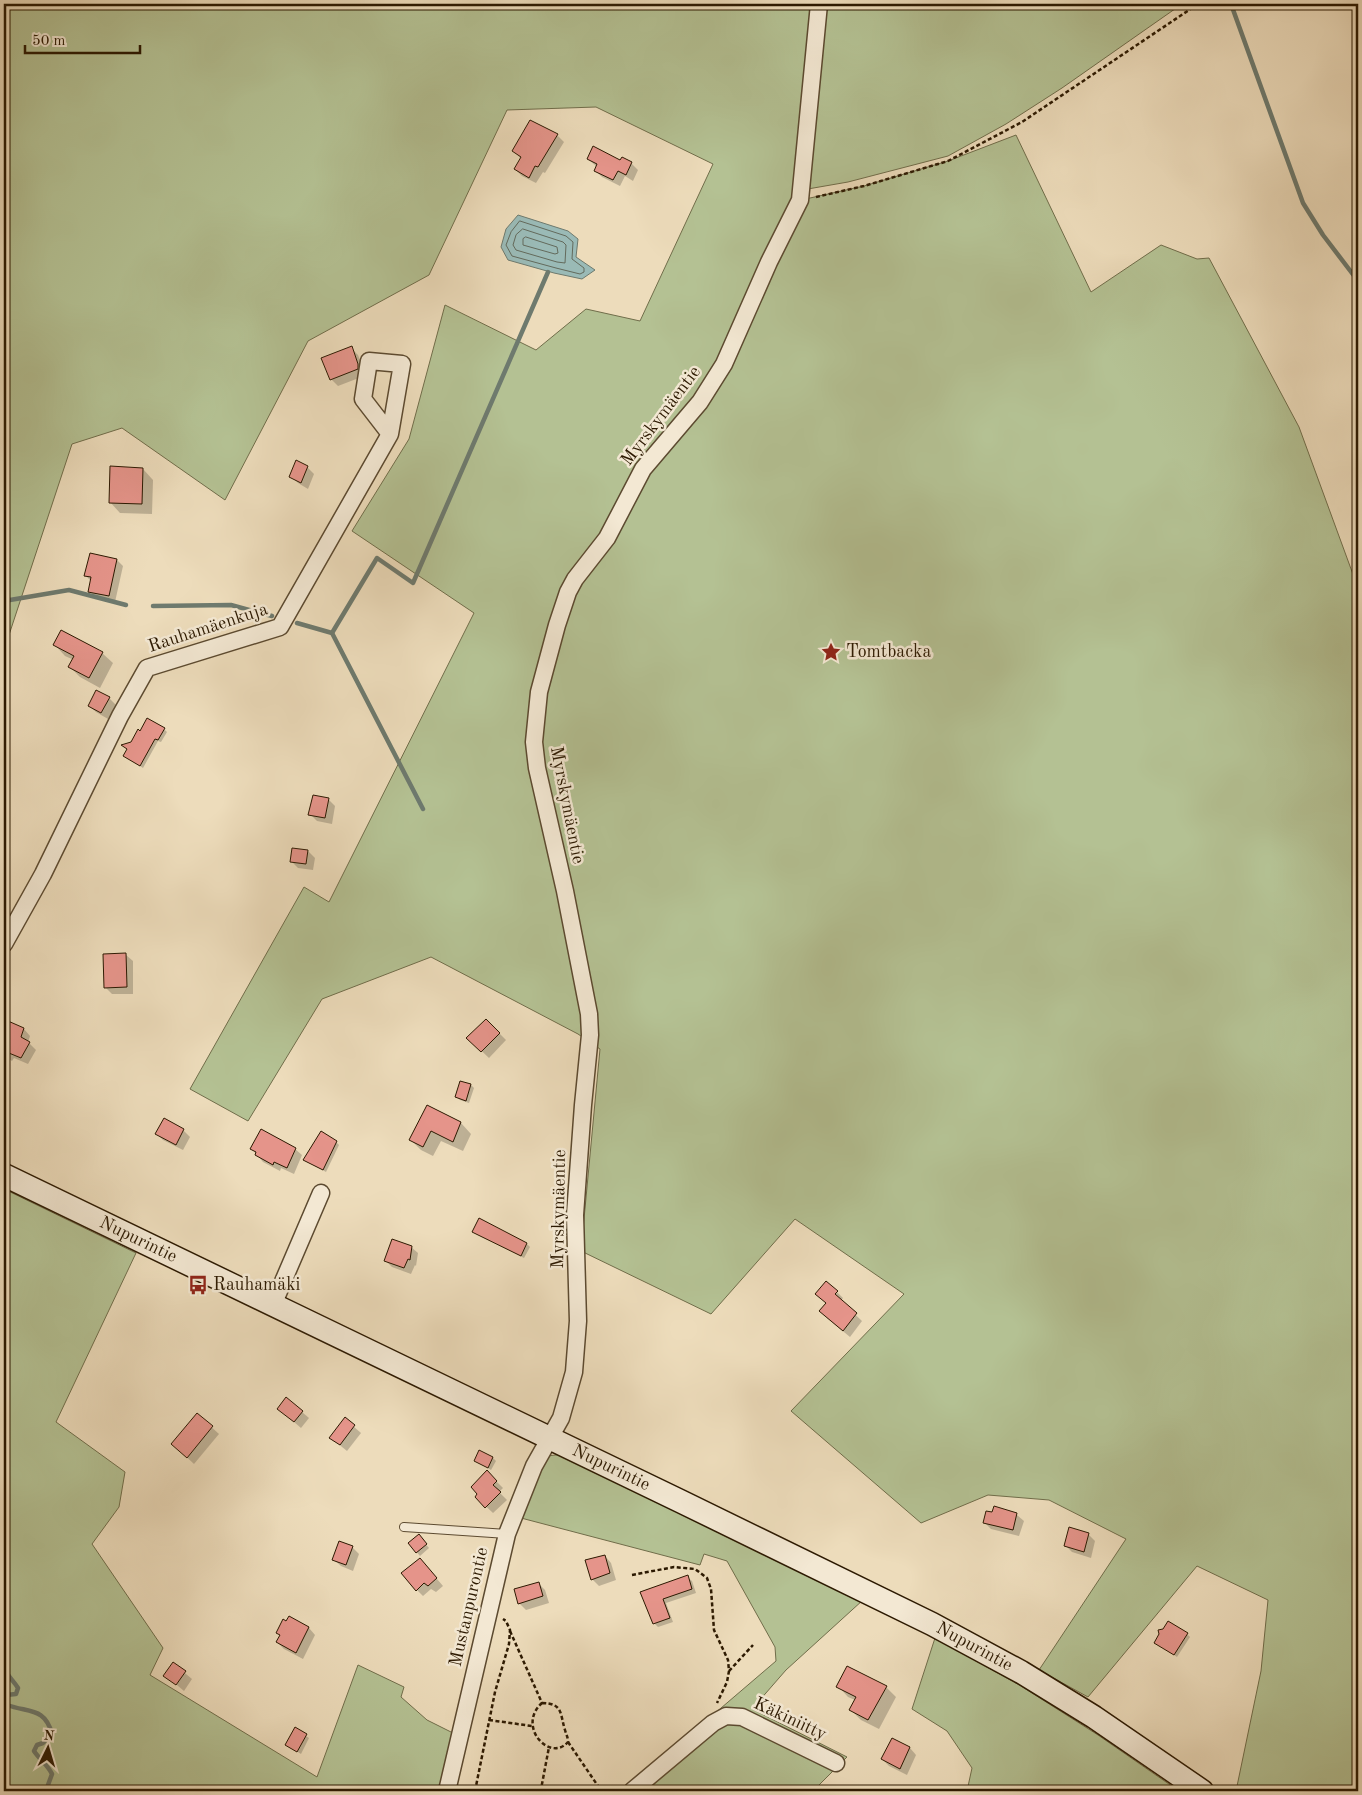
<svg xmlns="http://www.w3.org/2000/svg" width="1362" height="1795" viewBox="0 0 1362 1795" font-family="'Old Standard TT',serif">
	<rect width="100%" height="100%" fill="#eddcbb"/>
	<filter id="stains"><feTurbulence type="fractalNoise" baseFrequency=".004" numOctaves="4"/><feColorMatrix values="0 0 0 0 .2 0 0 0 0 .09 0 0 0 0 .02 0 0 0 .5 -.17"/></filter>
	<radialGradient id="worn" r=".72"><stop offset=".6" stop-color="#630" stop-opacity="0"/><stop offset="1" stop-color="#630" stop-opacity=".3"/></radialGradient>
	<!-- green -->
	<g fill="#b4c193" stroke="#706d4a">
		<polygon points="4,4 1182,4 1062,88 1006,124 948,156 848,182 802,190 801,200 864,186 948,161 1016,135 1091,292 1161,245 1197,259 1209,258 1299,427 1358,588 1358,1791 1236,1791 1261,1671 1268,1600 1197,1566 1088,1697 1039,1670 1126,1539 1049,1500 988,1495 921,1523 791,1411 904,1294 795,1219 711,1314 581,1251 600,1049 578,1034 431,957 322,999 248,1121 190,1089 304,887 329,902 474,613 352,531 409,439 445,305 536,350 586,309 640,321 713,164 596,107 507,110 429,275 308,341 225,500 122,428 72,444 6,644 4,647"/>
		<polygon points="4,1189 136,1253 56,1422 125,1472 119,1507 92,1544 163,1648 150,1675 317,1777 358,1665 404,1687 401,1697 427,1720 453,1733 439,1791 4,1791"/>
		<polygon points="564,1454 863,1600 786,1670 752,1709 847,1757 813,1791 624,1791 776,1661 775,1647 727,1561 704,1554 700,1565 521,1518 541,1464 547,1456"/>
		<polygon points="935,1638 1021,1686 1098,1735 1179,1791 967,1791 972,1768 947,1731 912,1709"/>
	</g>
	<!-- water -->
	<polygon fill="#9abab6" stroke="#6e7a6e" points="518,215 568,231 578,239 576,257 595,270 582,279 554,273 508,260 501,247 506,229"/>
	<!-- shadow -->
	<g fill="#0003">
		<polygon points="557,135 564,142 545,173 543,172 536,183 522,176 515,169 521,159 514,151"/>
		<polygon points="588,159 621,161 622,159 631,163 638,170 633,181 625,176 620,186 602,177 595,170 597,167"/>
		<polygon points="351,348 358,355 365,372 364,376 338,386 331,379"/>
		<polygon points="307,467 314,474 308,489 298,483 291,476"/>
		<polygon points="143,469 153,480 152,514 120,513 110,502"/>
		<polygon points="117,560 123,566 115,602 95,597 89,591 91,581 86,576"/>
		<polygon points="55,645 102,653 113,663 100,688 80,677 70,667 74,660 65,656"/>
		<polygon points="109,698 116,705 108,719 96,712 89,706"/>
		<polygon points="164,729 167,732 161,742 158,741 143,768 125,756 132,743 141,732"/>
		<polygon points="4,740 10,746 4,754"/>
		<polygon points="328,799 335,806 332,824 317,821 310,814"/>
		<polygon points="293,849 308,851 315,858 313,870 298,868 291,861"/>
		<polygon points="126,955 133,961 133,994 112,994 105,987"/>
		<polygon points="486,1020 506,1040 489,1058 468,1038"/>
		<polygon points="9,1022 24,1029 30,1036 28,1042 36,1050 28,1064 14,1058 12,1061 4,1056 4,1033"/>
		<polygon points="471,1085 474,1088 469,1103 460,1100 457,1097"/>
		<polygon points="428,1107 461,1123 471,1134 463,1151 441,1141 433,1156 421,1150 411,1140"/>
		<polygon points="165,1119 183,1130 190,1137 183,1150 163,1140 156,1133"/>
		<polygon points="336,1142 339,1145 326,1172 305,1160"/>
		<polygon points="252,1149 295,1149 302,1155 294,1174 281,1168 280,1171 263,1162"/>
		<polygon points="480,1220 527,1244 530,1247 524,1258 477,1234"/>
		<polygon points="411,1247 418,1253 416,1266 415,1265 411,1274 392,1267 385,1260"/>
		<polygon points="837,1292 843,1298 841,1301 862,1321 850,1337 827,1318 827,1303"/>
		<polygon points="279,1409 302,1412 309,1418 301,1428"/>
		<polygon points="197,1414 219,1434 194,1464 179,1450"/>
		<polygon points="345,1419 361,1433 347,1451 331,1438"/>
		<polygon points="493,1458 496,1461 491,1470 476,1461"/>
		<polygon points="487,1472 503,1488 499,1492 507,1500 493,1513 476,1497"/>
		<polygon points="995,1508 1017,1515 1024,1521 1019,1536 991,1529 984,1522 993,1514"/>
		<polygon points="1088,1534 1095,1541 1091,1558 1072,1552 1065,1545"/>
		<polygon points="419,1536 429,1548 420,1556 410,1544"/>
		<polygon points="352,1547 359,1554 353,1571 341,1566 334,1560"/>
		<polygon points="605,1556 611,1563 616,1580 599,1586 592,1579"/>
		<polygon points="426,1566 443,1586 436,1592 431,1589 423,1596 417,1590"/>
		<polygon points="687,1577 692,1581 696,1593 666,1603 673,1622 658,1627 654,1623 641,1593"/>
		<polygon points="538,1583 545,1590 549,1603 526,1610 519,1603"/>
		<polygon points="289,1618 309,1628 315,1635 303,1659 284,1649 277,1642 281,1636 277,1632"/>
		<polygon points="1187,1634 1190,1637 1177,1657 1156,1643"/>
		<polygon points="173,1663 192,1679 184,1691 165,1675"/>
		<polygon points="838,1686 886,1687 896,1697 879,1729 861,1720 851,1710 855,1700 848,1697"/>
		<polygon points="295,1729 309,1738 301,1754 287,1745"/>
		<polygon points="892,1739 910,1748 916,1755 907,1775 889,1766 882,1759"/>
	</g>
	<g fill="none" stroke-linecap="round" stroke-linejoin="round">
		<!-- shore -->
		<g stroke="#636a5c" stroke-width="1">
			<polygon points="520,221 566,236 573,242 572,259 584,268 584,272 580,274 556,268 512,256 506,245 511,232"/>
			<polygon points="523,229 563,242 566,245 565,263 557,262 516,250 513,245 516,235"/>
			<polygon points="526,237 557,247 558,253 555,254 523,245 523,239"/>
		</g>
		<!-- stream -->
		<g stroke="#6e7a6e" stroke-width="4.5">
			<polyline points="1231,4 1303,203 1323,235 1358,281"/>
			<polyline points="4,601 69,590 126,605"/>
			<polyline points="153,606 231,605 272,616"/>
			<polyline points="297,623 332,633 377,558 413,583 548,272"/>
			<polyline points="332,633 423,809"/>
			<path d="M 4,1668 C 8,1677 13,1680 18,1688 L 16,1694 L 6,1695 L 4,1699 L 7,1705 C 29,1713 45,1707 52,1734 L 43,1743 L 37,1745 L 34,1751 C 40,1760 48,1765 52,1774 L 48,1785 L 49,1791"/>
		</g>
	</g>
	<!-- building -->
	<g fill="#e5948a" stroke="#2c1901">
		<polygon points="530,120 558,134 538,167 535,166 529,178 514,169 521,157 512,151"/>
		<polygon points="593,146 620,160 622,157 632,162 626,175 618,171 613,180 594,171 597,164 587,159"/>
		<polygon points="352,346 358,364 358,369 330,380 321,358"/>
		<polygon points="296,460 308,466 301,483 289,477"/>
		<polygon points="110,466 143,468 142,504 109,503"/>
		<polygon points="90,553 117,559 109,596 88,592 91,577 84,576"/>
		<polygon points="61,630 103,652 89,678 68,667 74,656 53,645"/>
		<polygon points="96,690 110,697 101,713 88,706"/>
		<polygon points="147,718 165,728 158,740 155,739 140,766 123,756 127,749 121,745 131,742 138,729 140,731"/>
		<polygon points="313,795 329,798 325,818 308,815"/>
		<polygon points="292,848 308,850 306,864 290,862"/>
		<polygon points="126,953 127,987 104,988 103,954"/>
		<polygon points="486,1019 500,1033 481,1052 466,1038"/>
		<polygon points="8,1021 24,1028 21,1037 30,1042 21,1058 4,1051 4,1030"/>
		<polygon points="460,1081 471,1084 466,1101 455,1097"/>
		<polygon points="427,1105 461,1122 453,1142 431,1131 423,1147 409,1140"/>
		<polygon points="164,1118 184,1129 176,1145 155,1134"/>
		<polygon points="261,1129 296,1148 287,1168 274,1162 273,1165 255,1155 256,1152 250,1149"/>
		<polygon points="321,1131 337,1141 323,1170 303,1160"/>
		<polygon points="479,1218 527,1243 521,1256 472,1232"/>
		<polygon points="392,1239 412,1246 410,1260 408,1259 404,1268 384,1261"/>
		<polygon points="826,1281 838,1291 835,1294 857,1313 843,1331 819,1311 826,1303 815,1294"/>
		<polygon points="286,1397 303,1411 294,1422 277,1409"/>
		<polygon points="197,1413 213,1426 187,1458 171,1444"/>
		<polygon points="345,1417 355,1425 340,1445 329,1438"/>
		<polygon points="479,1450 493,1457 488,1468 474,1461"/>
		<polygon points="487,1470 497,1481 493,1485 501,1492 485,1508 475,1497 477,1494 471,1487"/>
		<polygon points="994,1506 1017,1513 1013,1530 983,1523 986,1511 992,1512"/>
		<polygon points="1069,1527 1089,1533 1084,1552 1064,1546"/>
		<polygon points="419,1534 427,1544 416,1553 408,1543"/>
		<polygon points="339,1541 353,1546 346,1565 332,1560"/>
		<polygon points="605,1555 610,1573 591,1580 585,1560"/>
		<polygon points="420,1558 437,1578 428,1586 424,1583 416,1591 401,1573"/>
		<polygon points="688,1575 692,1589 663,1599 670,1618 653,1624 640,1592"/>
		<polygon points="539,1582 543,1596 518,1604 514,1589"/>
		<polygon points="289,1616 309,1627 296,1653 276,1642 280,1635 276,1633 283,1619 286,1621"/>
		<polygon points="1168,1621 1188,1633 1174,1655 1154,1643 1159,1634 1158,1630 1163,1629"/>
		<polygon points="173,1662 186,1671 176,1685 163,1676"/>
		<polygon points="847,1666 887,1686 868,1720 849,1710 856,1697 836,1687"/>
		<polygon points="295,1727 307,1734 297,1752 285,1745"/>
		<polygon points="892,1738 910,1747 900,1769 881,1759"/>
	</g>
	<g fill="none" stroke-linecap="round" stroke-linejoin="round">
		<defs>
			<polyline id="lane" points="404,1527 507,1534"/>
			<g id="street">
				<polyline points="4,944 43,874 120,716 147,668 280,627 390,434 402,364 369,361 363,399 390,434"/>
				<polyline points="273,1305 321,1193"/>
				<polyline points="447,1791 507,1534 534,1466 561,1418 574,1372 578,1321 575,1215 583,1105 590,1035 589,1014 565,891 537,768 534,742 539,692 557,625 568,592 575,579 607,538 643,469 700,402 724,364 769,262 800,200 819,4"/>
				<polyline points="632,1791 713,1723 726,1716 742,1717 836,1763"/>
			</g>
			<g id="secondary">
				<path id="s1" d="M 4,1175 L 680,1501 L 932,1624 L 1021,1672 L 1094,1717 L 1202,1791"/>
			</g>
		</defs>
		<!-- lane casing -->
		<use href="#lane" stroke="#5c4a30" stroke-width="10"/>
		<!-- street casing -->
		<use href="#street" stroke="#5c4a30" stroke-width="19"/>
		<!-- secondary casing -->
		<use href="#secondary" stroke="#2c1901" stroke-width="25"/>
		<!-- path -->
		<g stroke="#2c1901" stroke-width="2.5" stroke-dasharray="4 2.5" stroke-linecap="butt">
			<polyline points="816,197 864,186 948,161 1022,122 1198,4"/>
			<polyline points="632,1575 674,1567 695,1569 707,1578 711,1589 714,1630 728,1660 729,1671 727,1682 717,1703"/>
			<polyline points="510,1631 542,1703"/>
			<polyline points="729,1671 753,1645"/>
			<path d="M 542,1703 C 563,1703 560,1714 565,1730 C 566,1734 568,1737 568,1742 C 550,1763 516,1726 542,1703 Z"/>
			<polyline points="489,1720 532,1726"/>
			<polyline points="568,1742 598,1786 605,1791 616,1789"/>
			<polyline points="475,1791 495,1692 509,1644 510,1630 506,1621 503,1619"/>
			<polyline points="539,1791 542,1784 549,1747"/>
			<polyline points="592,1791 598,1786"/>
		</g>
		<!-- lane -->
		<use href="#lane" stroke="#f3e8d3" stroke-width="8"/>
		<!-- street -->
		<use href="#street" stroke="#f3e8d3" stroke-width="16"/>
		<!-- secondary -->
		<use href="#secondary" stroke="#f3e8d3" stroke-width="22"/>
	</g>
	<!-- icons -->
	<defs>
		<symbol id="sight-bare" viewBox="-9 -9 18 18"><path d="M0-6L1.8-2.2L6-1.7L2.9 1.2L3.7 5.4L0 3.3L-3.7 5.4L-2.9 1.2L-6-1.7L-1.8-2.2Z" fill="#8f2418" stroke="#f3e8d3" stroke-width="2.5" paint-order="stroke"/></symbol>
		<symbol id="bus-bare" viewBox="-9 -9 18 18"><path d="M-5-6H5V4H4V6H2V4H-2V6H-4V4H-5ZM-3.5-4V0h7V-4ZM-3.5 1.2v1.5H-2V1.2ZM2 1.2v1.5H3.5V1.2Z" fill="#8f2418" stroke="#f3e8d3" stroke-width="2.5" paint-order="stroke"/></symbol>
	</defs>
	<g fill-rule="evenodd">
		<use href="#sight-bare" x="817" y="638" width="28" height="28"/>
		<use href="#bus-bare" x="184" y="1271" width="28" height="28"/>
	</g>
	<g text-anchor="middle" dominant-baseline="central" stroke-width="5" stroke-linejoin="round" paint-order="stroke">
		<!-- street labels -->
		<g font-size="18" fill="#2c1901" stroke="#f3e8d3">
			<text transform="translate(661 416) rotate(-53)">Myrskymäentie</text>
			<text transform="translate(208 628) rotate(-18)">Rauhamäenkuja</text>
			<text transform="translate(567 805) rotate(79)">Myrskymäentie</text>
			<text transform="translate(559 1209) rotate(-89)">Myrskymäentie</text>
			<text stroke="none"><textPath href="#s1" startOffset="149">Nupurintie</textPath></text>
			<text stroke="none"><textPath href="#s1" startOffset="674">Nupurintie</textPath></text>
			<text transform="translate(469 1607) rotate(-77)">Mustanpurontie</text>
			<text stroke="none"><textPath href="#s1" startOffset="1079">Nupurintie</textPath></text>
			<text transform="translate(790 1719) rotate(25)">Käkiniitty</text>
		</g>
		<!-- poi labels -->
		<g font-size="18" fill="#2c1901" stroke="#f3e8d3" text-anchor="start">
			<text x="846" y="652">Tomtbacka</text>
			<text x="213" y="1285">Rauhamäki</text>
		</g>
	</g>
	<!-- margin -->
	<rect width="1362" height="1795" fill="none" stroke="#eddcbb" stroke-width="20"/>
	<rect x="5" y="5" width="1352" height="1785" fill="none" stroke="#2c1901" stroke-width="2.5"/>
	<rect x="10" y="10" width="1342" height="1775" fill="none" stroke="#2c1901"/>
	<!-- north arrow -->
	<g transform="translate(48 1748) rotate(5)" stroke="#f3e8d3" stroke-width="4" paint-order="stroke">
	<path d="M0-4L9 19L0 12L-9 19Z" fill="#2c1901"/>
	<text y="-8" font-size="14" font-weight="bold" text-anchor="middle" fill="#2c1901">N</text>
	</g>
	<!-- scale -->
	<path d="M25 45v8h115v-8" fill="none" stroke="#2c1901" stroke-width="2.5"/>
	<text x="32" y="45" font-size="15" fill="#2c1901" stroke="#f3e8d3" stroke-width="4" paint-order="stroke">50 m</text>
	<rect width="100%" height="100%" filter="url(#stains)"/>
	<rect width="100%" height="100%" fill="url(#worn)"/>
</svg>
